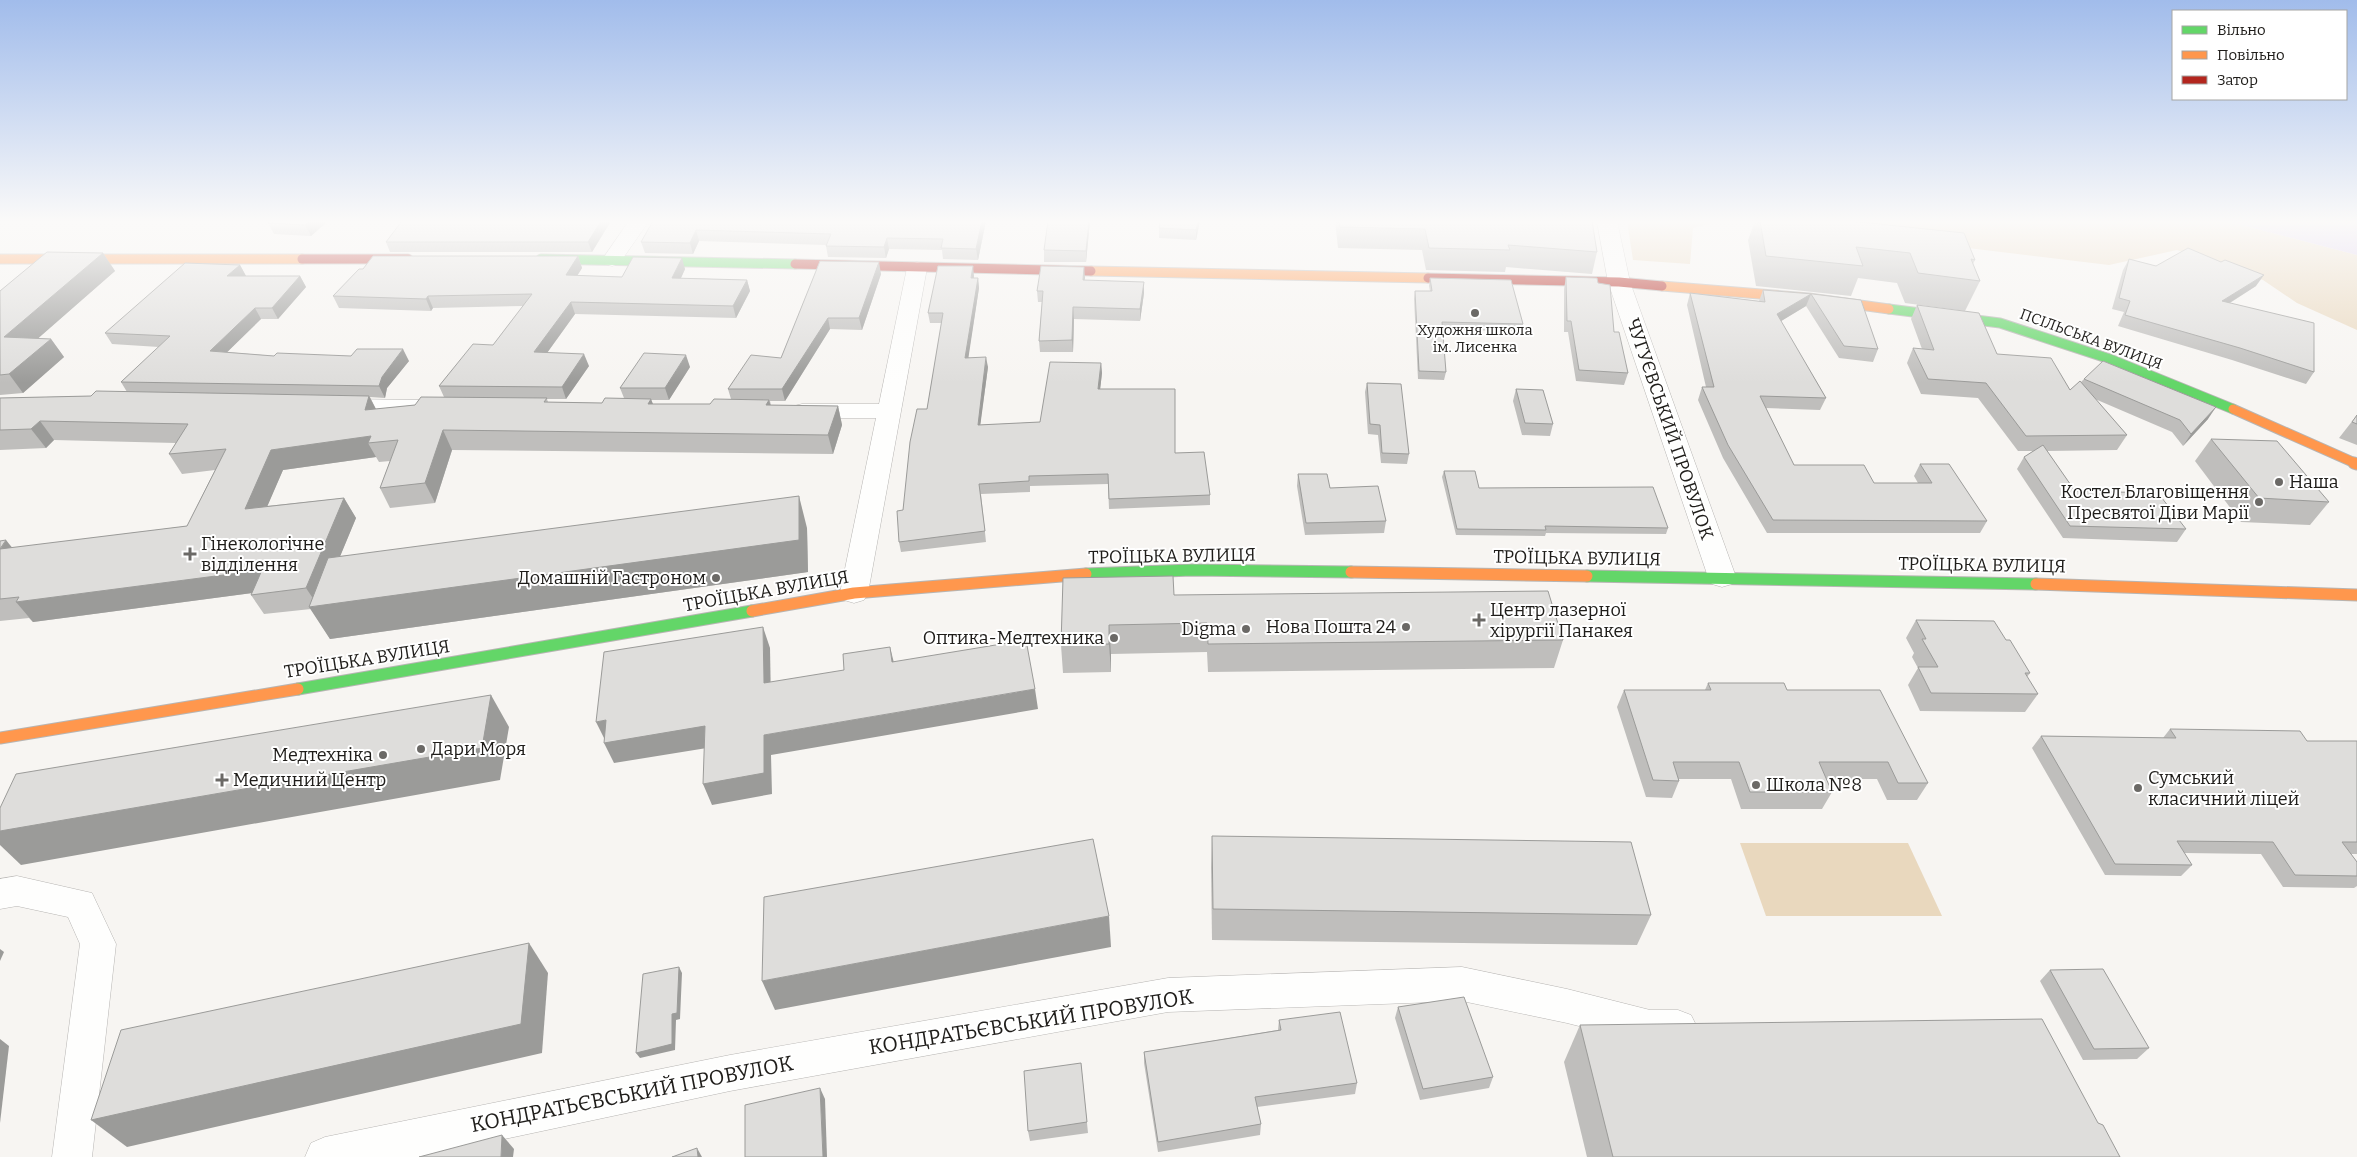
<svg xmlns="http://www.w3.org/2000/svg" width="2357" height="1157" viewBox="0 0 2357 1157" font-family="Bitter,serif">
	<rect width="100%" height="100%" fill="#f7f5f2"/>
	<!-- green -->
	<g fill="#e9d8be">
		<polygon points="1627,221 1721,221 1693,228 1690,264 1633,260"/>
		<polygon points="1745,221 2226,221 2357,255 2357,330 2297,303 2263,280 2177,250 2109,265"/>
		<polygon points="1740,843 1908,843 1942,916 1766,916"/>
	</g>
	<!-- water -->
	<polygon fill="#d8c8ef" points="2226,221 2357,221 2357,255"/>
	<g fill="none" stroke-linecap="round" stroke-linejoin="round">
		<defs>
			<g id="street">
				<polygon points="629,221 649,221 619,264 612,266 605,264 602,260"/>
				<polygon points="1597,221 1617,221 1630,282 1736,577 1732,584 1722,587 1712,584 1708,577 1608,282"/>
				<polygon points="917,262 924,264 927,268 868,593 864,600 854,603 844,600 840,593 876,418 802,418 794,416 790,411 794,406 802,404 879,404 907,268 910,264"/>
				<polygon points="337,399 432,400 440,402 444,407 440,412 432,414 337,413 329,411 325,406 329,401"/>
				<polygon points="17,876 92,893 116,944 92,1157 52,1157 80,944 68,917 17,906 0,909 0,879"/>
				<polygon points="1462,967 1567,989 1650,1010 1678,1010 1691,1015 1697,1027 1691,1039 1678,1044 1650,1044 1567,1023 1462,1001 1168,1012 730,1091 420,1157 305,1157 311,1143 325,1137 730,1055 1168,978"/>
			</g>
			<g id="fast-far1">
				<polyline points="541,259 795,264"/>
				<polyline points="1889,309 2000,323 2110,359 2233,409"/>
			</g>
			<g id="fast">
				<polyline points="1086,574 1192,570 1351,572"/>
				<polyline points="1587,576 2036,584"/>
				<polyline points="298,689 752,611"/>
			</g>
			<g id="slow-far1">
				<polyline points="0,259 302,259"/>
				<polyline points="1091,271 1428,278"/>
				<polyline points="1662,286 1809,298 1889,309"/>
				<polyline points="2233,409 2357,464"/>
			</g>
			<g id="slow">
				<polyline points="2354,463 2357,464"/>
				<polyline points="1351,572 1587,576"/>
				<polyline points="2036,584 2357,595"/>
				<polyline points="752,611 854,593 1086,574"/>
				<polyline points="0,738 298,689"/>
			</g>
			<g id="jam">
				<polyline points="302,259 408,259"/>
				<polyline points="795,264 1091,271"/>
				<polyline points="1428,278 1619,282 1662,286"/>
			</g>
		</defs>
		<!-- street casing -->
		<use href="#street" stroke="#b7b5b3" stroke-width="1"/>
		<!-- fast-far1 casing -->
		<use href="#fast-far1" stroke="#b7b5b3" stroke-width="11"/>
		<!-- fast casing -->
		<use href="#fast" stroke="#b7b5b3" stroke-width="13"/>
		<!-- slow-far1 casing -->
		<use href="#slow-far1" stroke="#b7b5b3" stroke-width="11"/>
		<!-- slow casing -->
		<use href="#slow" stroke="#b7b5b3" stroke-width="13"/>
		<!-- jam casing -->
		<use href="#jam" stroke="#b7b5b3" stroke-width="11"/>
		<!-- street -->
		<use href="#street" fill="#fefefd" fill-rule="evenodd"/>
		<!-- fast-far1 -->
		<use href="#fast-far1" stroke="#63d668" stroke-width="9"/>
		<!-- fast -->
		<use href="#fast" stroke="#63d668" stroke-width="11"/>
		<!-- slow-far1 -->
		<use href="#slow-far1" stroke="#ff974d" stroke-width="9"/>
		<!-- slow -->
		<use href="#slow" stroke="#ff974d" stroke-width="11"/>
		<!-- jam -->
		<use href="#jam" stroke="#b3261e" stroke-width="9"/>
	</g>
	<!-- wall -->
	<g fill="#bfbebc">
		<polygon points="328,221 311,236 274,234 268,223"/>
		<polygon points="402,221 611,221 592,252 390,252 386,242"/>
		<polygon points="653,221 986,221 978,260 943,259 942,250 889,249 886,258 828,257 826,246 826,245 699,241 693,254 645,253 641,242"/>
		<polygon points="1035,221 1090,221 1086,262 1044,262 1044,250 1048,221"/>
		<polygon points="1160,221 1200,221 1196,240 1159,238 1159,228"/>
		<polygon points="1335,221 1592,221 1597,252 1592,274 1506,267 1505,272 1426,270 1422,250 1338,248"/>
		<polygon points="1755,221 1850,221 1975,260 1973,264 1980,281 1965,311 1905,303 1897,283 1858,278 1851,296 1756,286 1748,240"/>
		<polygon points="103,253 115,271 38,338 51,339 64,357 23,393 0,395 0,291"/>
		<polygon points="578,256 582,268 577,276 622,277 685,269 681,278 747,280 750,291 736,318 575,314 547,353 589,366 566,399 547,399 548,402 602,403 624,398 620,388 690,367 669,400 651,400 653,404 710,404 731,399 728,389 781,358 820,261 881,274 862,330 830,329 785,401 770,401 771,405 838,406 842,425 833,454 452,450 435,503 390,508 380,488 390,461 379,462 376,457 283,470 267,506 344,498 356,518 340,556 807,528 808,572 330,639 311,609 264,614 251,595 252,593 33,622 29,618 0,621 0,541 12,548 187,526 215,470 182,474 169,454 176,443 54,440 46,448 0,450 0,398 91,396 127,392 121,382 159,347 112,344 105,333 240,265 246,276 300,276 306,287 278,319 261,319 227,352 274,356 409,361 387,388 385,398 370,397 376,409 415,405 444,397 439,386 493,345 523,306 433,308 431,311 339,308 333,296"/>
		<polygon points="2129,259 2156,266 2256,286 2230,303 2314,372 2306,384 2232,360 2118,326 2124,312 2112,309 2123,270"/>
		<polygon points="974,276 974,278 978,278 979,288 968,357 988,367 980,425 1040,422 1101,363 1102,373 1100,389 1175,453 1210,495 1210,505 1109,509 1108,484 1030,486 1030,492 981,494 986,542 901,552 899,542 903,510 927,409 942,323 930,323 928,313"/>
		<polygon points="1566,277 1598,283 1628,373 1624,385 1576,381 1568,332 1564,332 1564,289"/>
		<polygon points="1430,278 1523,324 1522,331 1442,330 1446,372 1444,380 1418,379 1414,299 1415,291 1430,291 1429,286"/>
		<polygon points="1084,280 1144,293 1140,321 1074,319 1073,352 1040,352 1039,341 1042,302 1038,302 1037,291"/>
		<polygon points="1763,290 1813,294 1878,349 1873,362 1839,358 1806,306 1781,321 1826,398 1820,410 1766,408 1794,465 1874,483 1918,483 1914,476 1920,464 1987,521 1980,533 1767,533 1723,458 1698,400 1702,387 1706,387 1687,305 1690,293 1759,301"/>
		<polygon points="1917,305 1997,354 2070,390 2081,382 2084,379 2208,419 2183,446 2172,432 2095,399 2127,435 2117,450 2047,451 2075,491 2186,529 2177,542 2063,538 2017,469 2024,457 2033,451 2018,451 1978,398 1921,394 1907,363 1913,348 1922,349 1911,319"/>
		<polygon points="1367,383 1409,454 1407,464 1381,463 1378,435 1368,434 1365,392"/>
		<polygon points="1516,389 1553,424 1550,436 1522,435 1513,401"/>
		<polygon points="2357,415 2357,445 2339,438"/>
		<polygon points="2211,439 2329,502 2310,525 2241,522 2195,461"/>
		<polygon points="1444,471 1479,488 1668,528 1666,534 1546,533 1545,536 1456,535 1442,477"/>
		<polygon points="1298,474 1330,488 1386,521 1384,533 1305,535 1297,486"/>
		<polygon points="1174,595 1563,640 1554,668 1208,672 1207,652 1111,654 1111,672 1063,673 1061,645"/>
		<polygon points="1916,620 2006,640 2030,673 2027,677 2038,694 2025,712 1920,711 1908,685 1918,668 1912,657 1914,653 1906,638"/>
		<polygon points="1708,683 1787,690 1928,783 1917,800 1887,800 1877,779 1826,779 1832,792 1822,809 1741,809 1731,779 1679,779 1679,781 1672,798 1646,797 1617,707 1624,690 1705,690"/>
		<polygon points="2170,729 2307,741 2357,741 2357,854 2351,854 2357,862 2357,886 2354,888 2283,887 2261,854 2184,853 2192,865 2181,876 2105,875 2032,748 2041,736 2163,738"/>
		<polygon points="1212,836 1651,915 1637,945 1212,940 1211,867"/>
		<polygon points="2050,970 2149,1048 2137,1059 2083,1060 2040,981"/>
		<polygon points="1398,1007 1493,1077 1489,1088 1420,1100 1395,1018"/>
		<polygon points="1279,1020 1357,1083 1355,1094 1257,1107 1261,1124 1260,1135 1158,1152 1144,1063 1144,1052 1278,1030"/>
		<polygon points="1580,1025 2098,1123 2120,1157 1587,1157 1564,1062"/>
		<polygon points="1081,1063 1088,1133 1030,1141 1028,1131"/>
	</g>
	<!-- shaded-wall -->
	<g fill="#9b9b99">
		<polygon points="310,221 328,221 311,236 305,225"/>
		<polygon points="601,221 611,221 592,252 588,242"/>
		<polygon points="982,221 986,221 978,260 976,249"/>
		<polygon points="1089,221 1090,221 1086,262 1086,251"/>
		<polygon points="1198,221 1200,221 1196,240 1196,230"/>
		<polygon points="696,230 699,241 693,254 690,243"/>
		<polygon points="887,238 889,249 886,258 884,247"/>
		<polygon points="103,253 115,271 18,356 4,337"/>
		<polygon points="578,256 582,268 570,287 566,275"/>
		<polygon points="682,258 685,269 676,289 672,278"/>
		<polygon points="879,262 881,274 862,330 859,318"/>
		<polygon points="240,265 246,276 227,276"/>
		<polygon points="973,266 974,276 972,288 971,278"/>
		<polygon points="1084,267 1085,278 1083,291 1083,280"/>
		<polygon points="2264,275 2256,286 2215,312 2222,301"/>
		<polygon points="300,276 306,287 278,319 272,308"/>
		<polygon points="978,278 979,288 967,367 965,358"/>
		<polygon points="747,280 750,291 736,318 733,306"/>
		<polygon points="1144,282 1144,293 1140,321 1140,309"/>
		<polygon points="1811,294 1806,306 1773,326 1777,314"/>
		<polygon points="428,296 433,308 431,311 426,299"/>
		<polygon points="571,302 575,314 539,364 534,352"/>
		<polygon points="1073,307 1074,319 1073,352 1072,340"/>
		<polygon points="255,308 261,319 217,362 210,351"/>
		<polygon points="828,318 830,329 785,401 782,389"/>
		<polygon points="51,339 64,357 23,393 9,374"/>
		<polygon points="403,349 409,361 387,388 385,398 379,386 382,377"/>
		<polygon points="584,354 589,366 566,399 562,387"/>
		<polygon points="686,355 690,367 669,400 665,388"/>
		<polygon points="986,357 988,367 979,435 978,425"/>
		<polygon points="1101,363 1102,373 1099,399 1098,389"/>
		<polygon points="369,396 379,415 365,410"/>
		<polygon points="651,399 658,418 648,404"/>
		<polygon points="769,400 774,419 766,405"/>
		<polygon points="838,406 842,425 833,454 828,435"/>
		<polygon points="2216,407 2208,419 2183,446 2191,434"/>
		<polygon points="40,421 54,440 46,448 31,429"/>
		<polygon points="443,430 452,450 435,503 425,483"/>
		<polygon points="371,436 368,443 376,457 283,470 258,528 245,509 271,450"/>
		<polygon points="799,496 807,528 808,572 330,639 309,607 318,606 306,588 344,498 356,518 320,605"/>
		<polygon points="6,540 22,560 0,550"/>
		<polygon points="262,570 275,590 33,622 16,602"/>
		<polygon points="1109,625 1111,654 1111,672 1109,644"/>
		<polygon points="763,627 770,648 771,704 764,683"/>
		<polygon points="890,647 895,667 892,662"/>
		<polygon points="1035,689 1038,709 771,755 772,794 712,805 703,784 764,735"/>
		<polygon points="491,695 509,727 500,780 21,865 0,845 0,831"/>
		<polygon points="606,720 705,726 713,747 614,763 604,743 606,742 596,722"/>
		<polygon points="1109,916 1111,947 775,1010 762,981"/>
		<polygon points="529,943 548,973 542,1053 127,1147 91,1120"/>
		<polygon points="0,949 4,952 0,961"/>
		<polygon points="679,967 682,973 680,1019 676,1020 675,1050 640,1058 636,1053 672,1014"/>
		<polygon points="0,1039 9,1046 0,1123"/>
		<polygon points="820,1088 825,1099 827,1157 823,1157"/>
		<polygon points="502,1135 514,1149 513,1157 501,1157"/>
		<polygon points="697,1148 702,1157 698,1157"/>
	</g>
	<!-- building -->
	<g fill="#dedddb" stroke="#9b9b99">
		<polygon points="270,221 310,221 305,225 268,223"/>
		<polygon points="402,221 601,221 588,242 386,242"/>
		<polygon points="653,221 982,221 976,249 941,248 943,239 887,238 884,247 826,246 831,234 696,230 690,243 641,242"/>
		<polygon points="1048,221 1089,221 1086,251 1044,250"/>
		<polygon points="1160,221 1198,221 1196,230 1159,228"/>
		<polygon points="1339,221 1592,221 1597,252 1508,245 1510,250 1429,248 1425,229 1340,227"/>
		<polygon points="1760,221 1850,221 1964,233 1975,260 1971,259 1980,281 1918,273 1910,253 1856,247 1863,266 1766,256"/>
		<polygon points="2188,248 2221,262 2225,260 2264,275 2222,301 2314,323 2314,372 2240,348 2125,315 2130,301 2119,298 2129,259 2156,266"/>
		<polygon points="47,252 103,253 4,337 51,339 9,374 0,375 0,291"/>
		<polygon points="373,256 578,256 566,275 622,277 633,257 682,258 672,278 747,280 733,306 571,302 534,352 584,354 562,387 439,386 473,344 493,345 532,294 428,296 426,299 333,296 359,269 363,269"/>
		<polygon points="820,261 879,262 859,318 828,318 782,389 728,389 751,355 781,358"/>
		<polygon points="185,263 240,265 227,276 300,276 272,308 255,308 210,351 274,356 277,353 351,356 357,349 403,349 382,377 379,386 121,382 170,336 105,333"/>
		<polygon points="938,266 973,266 971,278 978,278 965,358 986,357 978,425 1040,422 1050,362 1101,363 1098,389 1175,389 1175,453 1204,452 1210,495 1109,499 1108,474 1029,476 1029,481 979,484 985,531 899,542 897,511 903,510 910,442 917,409 927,409 943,313 928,313"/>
		<polygon points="1041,266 1084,267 1083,280 1144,282 1140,309 1073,307 1072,340 1039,341 1043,291 1037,291"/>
		<polygon points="1566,277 1597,278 1598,283 1610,285 1614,332 1619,332 1628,373 1579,370 1571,321 1567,321"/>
		<polygon points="1430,278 1511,280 1523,324 1442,322 1446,372 1419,371 1415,291 1432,291"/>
		<polygon points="1763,290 1813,294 1861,300 1878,349 1844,346 1811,294 1777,314 1826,398 1760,396 1794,465 1864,465 1874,483 1932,483 1920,464 1949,464 1987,521 1773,520 1728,445 1702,387 1714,387 1690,293 1765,302"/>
		<polygon points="1917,305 1979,313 1997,354 2051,358 2070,390 2080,381 2127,435 2026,436 1986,383 1928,379 1913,348 1934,350"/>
		<polygon points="644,353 686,355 665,388 620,388"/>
		<polygon points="2103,361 2216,407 2191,434 2180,420 2084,379"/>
		<polygon points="1367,383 1401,384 1409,454 1382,453 1380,425 1370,424"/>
		<polygon points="1516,389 1543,390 1553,424 1525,423"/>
		<polygon points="96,391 369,396 365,410 415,405 421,397 547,398 544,402 602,403 605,398 651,399 648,404 710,404 714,399 769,400 766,405 838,406 828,435 443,430 425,483 380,488 398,440 368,443 371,436 271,450 245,509 344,498 306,588 251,595 262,570 16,602 19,597 0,599 0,549 187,526 226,449 169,454 188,424 40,421 31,429 0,430 0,398 91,396"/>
		<polygon points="2357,415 2357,424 2352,422"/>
		<polygon points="2211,439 2277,441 2329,502 2259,498"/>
		<polygon points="2043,445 2075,491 2158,493 2186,529 2070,526 2024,457"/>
		<polygon points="1444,471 1475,471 1479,488 1653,487 1668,528 1545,526 1546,530 1457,529"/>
		<polygon points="1298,474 1327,474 1330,488 1378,486 1386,521 1306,523"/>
		<polygon points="799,496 799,540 309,607 328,558"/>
		<polygon points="6,540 0,549 0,541"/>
		<polygon points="1173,576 1174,595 1548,591 1563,640 1208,644 1207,623 1109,625 1109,644 1061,645 1063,578"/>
		<polygon points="1916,620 1994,621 2006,640 2010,640 2030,673 2025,673 2038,694 1931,693 1918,667 1938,667 1922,639 1926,639"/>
		<polygon points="763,627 764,683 844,670 843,654 890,647 892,662 1026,640 1035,689 764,735 764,773 703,784 705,726 604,743 606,720 596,722 604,652"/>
		<polygon points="1708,683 1784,683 1787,690 1880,690 1928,783 1898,783 1888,762 1819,762 1832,792 1750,792 1739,762 1673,762 1679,781 1653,780 1624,690 1711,690"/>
		<polygon points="491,695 482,748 0,831 0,808 16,774"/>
		<polygon points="2170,729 2300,731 2307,741 2357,741 2357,842 2342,842 2357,862 2357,876 2295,875 2273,842 2177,841 2192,865 2115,864 2041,736 2176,738"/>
		<polygon points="1212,836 1631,842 1651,915 1213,909"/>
		<polygon points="1093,839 1109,916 762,981 764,897"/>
		<polygon points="529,943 521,1024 91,1120 121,1030"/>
		<polygon points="679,967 677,1013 672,1014 672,1044 636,1053 643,974"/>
		<polygon points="2103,969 2149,1048 2094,1049 2050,970"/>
		<polygon points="1464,997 1493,1077 1423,1089 1398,1007"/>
		<polygon points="1340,1012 1357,1083 1255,1097 1261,1124 1158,1142 1144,1052 1281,1030 1279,1020"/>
		<polygon points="2042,1019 2098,1123 2103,1125 2120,1157 1613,1157 1580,1025"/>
		<polygon points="1081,1063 1087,1122 1028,1131 1024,1071"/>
		<polygon points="820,1088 823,1157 745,1157 745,1105"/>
		<polygon points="502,1135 501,1157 419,1157"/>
		<polygon points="697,1148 698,1157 672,1157"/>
	</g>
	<!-- sky -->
	<linearGradient id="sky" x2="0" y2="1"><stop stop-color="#a1bceb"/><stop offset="0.58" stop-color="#fbfaf9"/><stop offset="1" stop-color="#fbfaf9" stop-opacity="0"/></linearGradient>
	<rect width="2357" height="383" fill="url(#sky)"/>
	<!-- markers -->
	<g fill="#6b6966" stroke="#fff" stroke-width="2">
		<circle cx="1475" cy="313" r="5"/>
		<circle cx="2279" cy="482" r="5"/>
		<circle cx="2259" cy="502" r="5"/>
		<path d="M187.5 546.5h5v5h5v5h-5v5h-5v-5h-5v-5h5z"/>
		<circle cx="716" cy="578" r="5"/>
		<path d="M1476.5 612.5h5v5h5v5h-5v5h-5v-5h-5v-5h5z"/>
		<circle cx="1406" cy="627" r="5"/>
		<circle cx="1246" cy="629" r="5"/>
		<circle cx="1114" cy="638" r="5"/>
		<circle cx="421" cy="749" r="5"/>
		<circle cx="383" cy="755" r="5"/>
		<path d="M219.5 772.5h5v5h5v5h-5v5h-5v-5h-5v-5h5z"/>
		<circle cx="1756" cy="785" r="5"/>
		<circle cx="2138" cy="788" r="5"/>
	</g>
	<g text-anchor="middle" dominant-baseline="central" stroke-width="4" stroke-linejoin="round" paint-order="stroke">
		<!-- far-poi labels -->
		<g font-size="15" fill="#1f1d1a" stroke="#fff">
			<text x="1475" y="330">Художня школа<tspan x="1475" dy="17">ім. Лисенка</tspan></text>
		</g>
		<!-- far-street labels -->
		<g font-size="15" fill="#1f1d1a" stroke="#fff">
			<text transform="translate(2091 339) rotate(20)">ПСІЛЬСЬКА ВУЛИЦЯ</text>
		</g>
		<!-- street labels -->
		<g font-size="18" fill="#1f1d1a" stroke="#fff">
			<text transform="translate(1670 429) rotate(71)">ЧУГУЄВСЬКИЙ ПРОВУЛОК</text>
			<text transform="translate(1172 556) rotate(-1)">ТРОЇЦЬКА ВУЛИЦЯ</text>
			<text transform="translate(1577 558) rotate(1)">ТРОЇЦЬКА ВУЛИЦЯ</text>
			<text transform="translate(1982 565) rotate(1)">ТРОЇЦЬКА ВУЛИЦЯ</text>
			<text transform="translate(766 591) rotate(-10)">ТРОЇЦЬКА ВУЛИЦЯ</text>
			<text transform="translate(367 659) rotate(-9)">ТРОЇЦЬКА ВУЛИЦЯ</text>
		</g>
		<!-- poi labels -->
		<g font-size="18" fill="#1f1d1a" stroke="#fff" text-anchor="start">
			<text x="2289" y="482">Наша</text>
			<text x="2249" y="492" text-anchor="end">Костел Благовіщення<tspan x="2249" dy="21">Пресвятої Діви Марії</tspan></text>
			<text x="201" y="544">Гінекологічне<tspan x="201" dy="21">відділення</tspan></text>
			<text x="706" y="578" text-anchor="end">Домашній Гастроном</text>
			<text x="1490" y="610">Центр лазерної<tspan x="1490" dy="21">хірургії Панакея</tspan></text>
			<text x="1396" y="627" text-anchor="end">Нова Пошта 24</text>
			<text x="1236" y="629" text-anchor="end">Digma</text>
			<text x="1104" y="638" text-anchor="end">Оптика-Медтехника</text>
			<text x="431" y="749">Дари Моря</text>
			<text x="373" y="755" text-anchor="end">Медтехніка</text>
			<text x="2148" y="778">Сумський<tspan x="2148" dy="21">класичний ліцей</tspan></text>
			<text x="233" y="780">Медичний Центр</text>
			<text x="1766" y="785">Школа №8</text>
		</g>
		<!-- near-street labels -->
		<g font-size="21" fill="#1f1d1a" stroke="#fff">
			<text transform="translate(1031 1022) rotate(-9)">КОНДРАТЬЄВСЬКИЙ ПРОВУЛОК</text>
			<text transform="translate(632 1094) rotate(-11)">КОНДРАТЬЄВСЬКИЙ ПРОВУЛОК</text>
		</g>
	</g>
	<!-- legend -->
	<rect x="2172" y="10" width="175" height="90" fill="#ffffff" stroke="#a5a5a3"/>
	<rect x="2182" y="26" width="25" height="8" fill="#63d668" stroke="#a5a5a3"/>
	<text x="2217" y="35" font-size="15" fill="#1f1d1a">Вільно</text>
	<rect x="2182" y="51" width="25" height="8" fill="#ff974d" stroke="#a5a5a3"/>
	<text x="2217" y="60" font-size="15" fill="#1f1d1a">Повільно</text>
	<rect x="2182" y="76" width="25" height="8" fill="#b3261e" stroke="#a5a5a3"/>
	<text x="2217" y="85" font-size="15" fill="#1f1d1a">Затор</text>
</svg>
